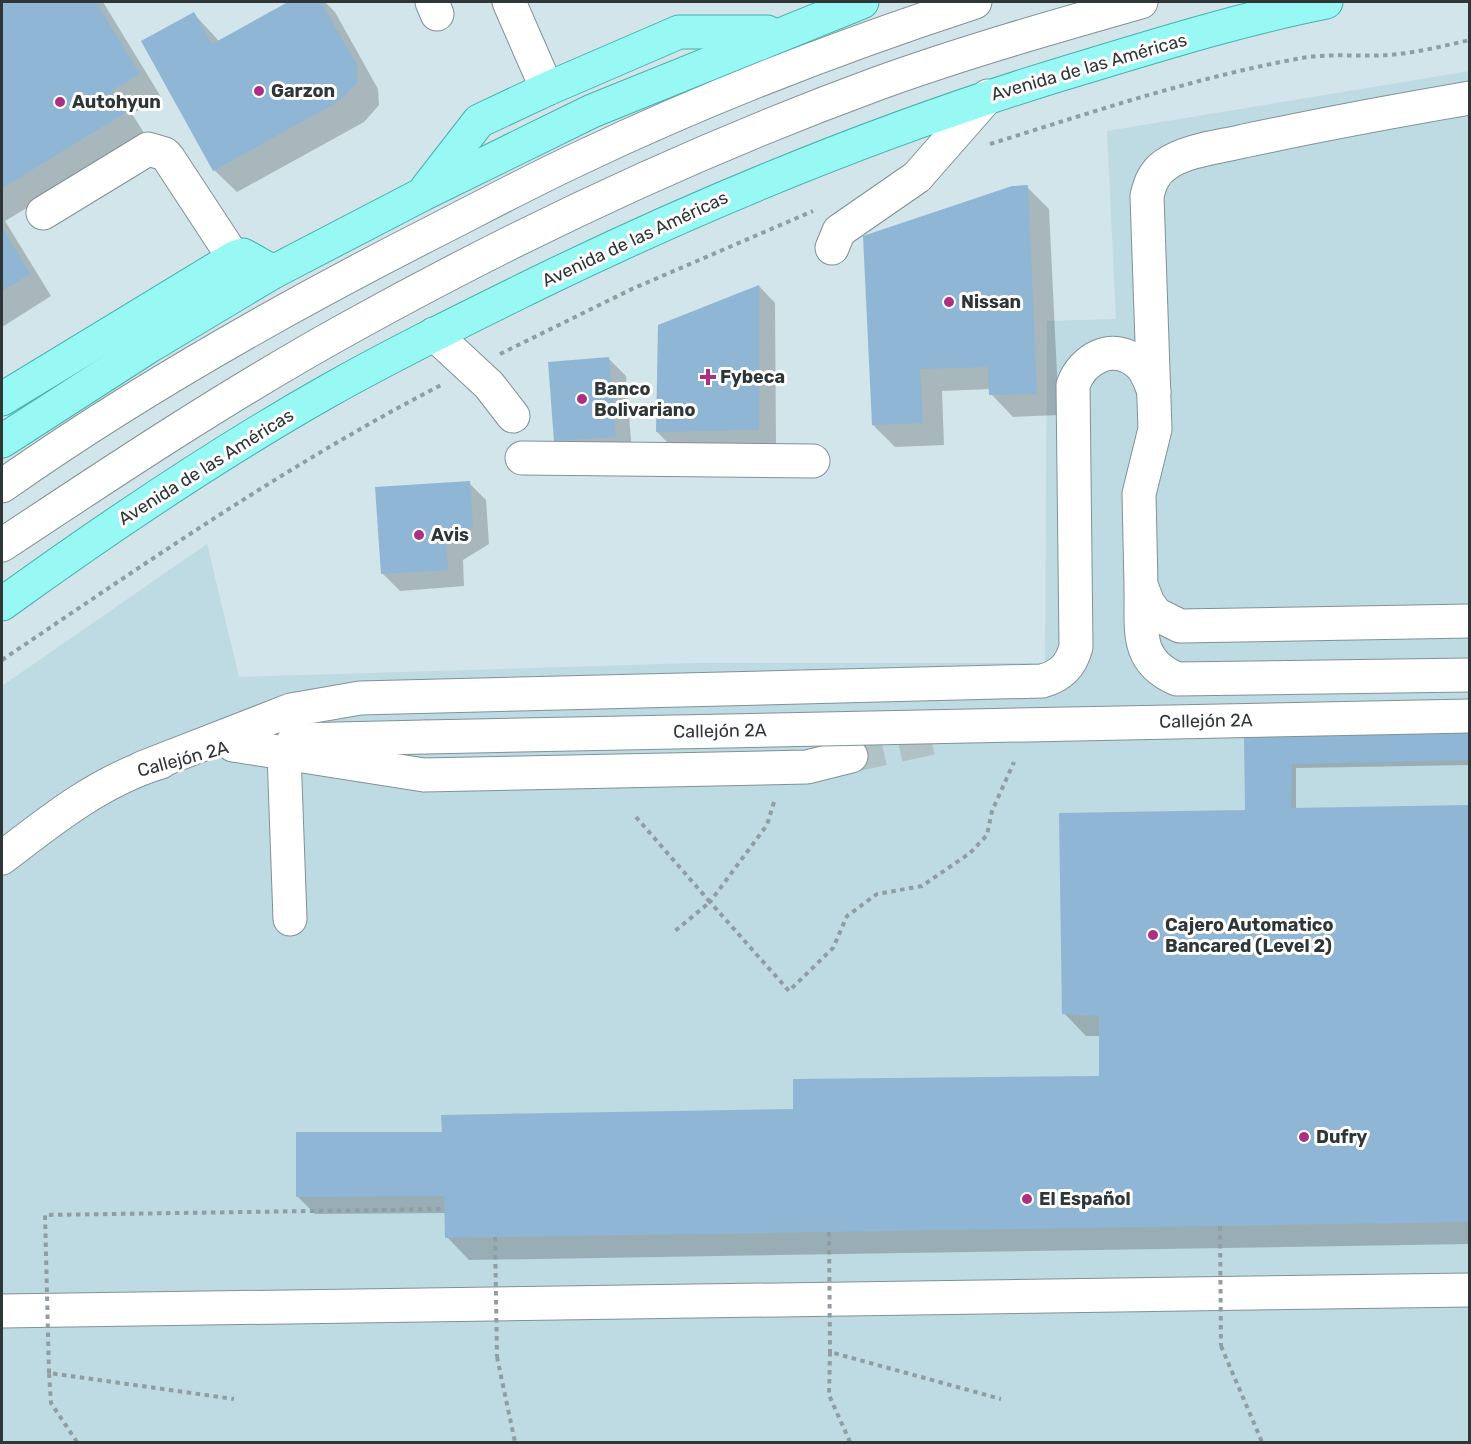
<svg xmlns="http://www.w3.org/2000/svg" width="1471" height="1444" viewBox="0 0 1471 1444" font-family="Rubik,sans-serif">
	<rect width="100%" height="100%" fill="#d2e5ea"/>
	<!-- built -->
	<polygon fill="#bedae2" points="1469,71 1469,1442 2,1442 2,686 207,544 239,677 694,663 1045,663 1047,321 1116,319 1107,131"/>
	<!-- shadow -->
	<g fill="#0003">
		<polygon points="2,2 103,2 161,97 132,114 146,136 5,221 51,296 2,327"/>
		<polygon points="291,2 325,2 335,12 378,89 379,105 364,122 237,192 214,170 194,14 219,41"/>
		<polygon points="1027,187 1049,209 1059,415 1013,417 991,394 990,389 942,391 944,445 895,447 873,425"/>
		<polygon points="759,286 775,303 776,446 674,449 657,432"/>
		<polygon points="609,359 626,376 632,453 573,458 556,441"/>
		<polygon points="469,483 486,500 489,544 463,560 464,586 400,591 383,574"/>
		<polygon points="1470,734 1470,765 1296,768 1296,810 1470,807 1470,1244 469,1260 447,1237 446,1213 315,1214 298,1197 444,1133 795,1110 1101,1077 1100,1036 1086,1036 1064,1013 1247,811 1246,739"/>
	</g>
	<!-- building -->
	<g fill="#8fb6d4">
		<polygon points="2,2 96,2 140,74 111,91 125,113 2,188"/>
		<polygon points="288,2 321,2 357,65 357,82 341,100 213,171 141,41 194,12 212,44"/>
		<polygon points="1028,185 1037,394 989,395 988,367 920,369 923,423 872,425 863,236 1012,186"/>
		<polygon points="2,227 30,274 2,291"/>
		<polygon points="759,285 759,430 656,432 658,325"/>
		<polygon points="609,357 616,437 554,441 548,362"/>
		<polygon points="470,481 473,527 446,543 448,570 381,574 375,487"/>
		<polygon points="1470,732 1470,760 1292,764 1291,808 1470,805 1470,1222 445,1238 444,1196 296,1197 296,1132 442,1132 441,1115 793,1109 793,1079 1099,1076 1099,1016 1062,1014 1059,813 1245,810 1244,737"/>
	</g>
	<g fill="none" stroke-linecap="round" stroke-linejoin="round">
		<!-- minor-tunnel -->
		<polyline stroke="#b1c2c6" stroke-width="33" stroke-dasharray="33 16" stroke-linecap="butt" points="851,756 946,735"/>
		<defs>
			<g id="minor">
				<polyline points="432,2 437,14"/>
				<polyline points="509,2 547,89"/>
				<path d="M 1470,98 C 1394,111 1319,125 1244,141 C 1219,147 1186,150 1165,165 C 1154,173 1150,183 1147,196 L 1155,429 L 1139,494 L 1141,585 L 1148,603 L 1156,614 L 1180,626 L 1470,621"/>
				<polyline points="43,213 148,149 165,154 169,159 234,258"/>
				<polyline points="832,248 839,231 917,177 988,96"/>
				<polyline points="434,334 489,385 513,416"/>
				<polyline points="522,458 813,461"/>
				<path d="M 2,486 C 141,388 289,305 441,228 C 486,205 531,181 578,159 C 706,98 840,46 975,2"/>
				<path d="M 2,545 C 115,470 228,395 347,329 C 518,234 696,150 879,83 C 965,52 1053,27 1141,2"/>
				<path d="M 1141,589 C 1142,628 1134,661 1177,679 L 1470,675"/>
				<polyline points="294,740 425,737"/>
				<polyline points="233,745 424,775 807,767 851,756"/>
				<polyline points="284,753 290,919"/>
				<path d="M 142,768 L 291,710 L 360,698 L 1042,681 C 1061,676 1071,666 1076,647 L 1073,385 C 1083,358 1113,342 1138,363 C 1147,370 1150,382 1154,392"/>
				<path d="M 2,858 C 51,820 101,780 161,762"/>
				<polyline points="2,1311 1470,1290"/>
			</g>
			<g id="major">
				<polyline points="427,188 479,121 547,89 679,32 767,32"/>
				<polyline points="2,399 234,258 243,255 273,272"/>
				<polyline points="2,441 151,345 273,272 423,194 592,111 862,2"/>
				<path d="M 2,604 C 107,528 215,455 328,391 C 397,352 467,318 538,283 C 715,197 896,123 1085,67 C 1164,43 1245,18 1326,2"/>
			</g>
		</defs>
		<!-- minor casing -->
		<use href="#minor" stroke="#809297" stroke-width="35"/>
		<!-- major casing -->
		<use href="#major" stroke="#47b1ad" stroke-width="35"/>
		<!-- path -->
		<g stroke="#909ea2" stroke-width="4" stroke-dasharray="4.5 4.5" stroke-linecap="butt">
			<path d="M 990,144 C 1093,112 1196,77 1302,58 C 1330,53 1361,57 1389,55 C 1416,53 1443,46 1470,40"/>
			<polyline points="500,354 632,289 813,211"/>
			<path d="M 2,660 C 146,563 288,464 443,384"/>
			<polyline points="774,802 767,825 710,902 789,991 833,948 847,916 877,894 922,886 970,853 987,835 992,811 1014,762"/>
			<polyline points="636,817 710,902 675,931"/>
			<polyline points="1221,1346 1262,1442"/>
			<polyline points="497,1357 515,1442"/>
			<polyline points="77,1442 51,1403 49,1373 234,1399"/>
			<polyline points="850,1442 829,1395 830,1352 1001,1399"/>
		</g>
		<!-- minor -->
		<use href="#minor" stroke="#fff" stroke-width="33"/>
		<!-- major -->
		<use href="#major" stroke="#98f8f4" stroke-width="33"/>
		<defs>
			<polyline id="minor-bridge" points="425,737 1470,716"/>
		</defs>
		<!-- minor-bridge casing -->
		<use href="#minor-bridge" stroke="#809297" stroke-width="35" stroke-linecap="butt"/>
		<!-- path-bridge -->
		<g stroke="#909ea2" stroke-width="4" stroke-dasharray="4.5 4.5" stroke-linecap="butt">
			<polyline points="1220,1226 1221,1346"/>
			<polyline points="829,1232 830,1352"/>
			<polyline points="495,1237 497,1357"/>
			<polyline points="49,1373 45,1215 445,1209"/>
		</g>
		<!-- minor-bridge -->
		<use href="#minor-bridge" stroke="#fff" stroke-width="33"/>
	</g>
	<!-- markers -->
	<g fill="#ac3082" stroke="#fff" stroke-width="2">
		<circle cx="259" cy="91" r="6"/>
		<circle cx="60" cy="102" r="6"/>
		<circle cx="949" cy="302" r="6"/>
		<path d="M705 368h6v6h6v6h-6v6h-6v-6h-6v-6h6z"/>
		<circle cx="582" cy="399" r="6"/>
		<circle cx="419" cy="535" r="6"/>
		<circle cx="1153" cy="935" r="6"/>
		<circle cx="1304" cy="1137" r="6"/>
		<circle cx="1027" cy="1199" r="6"/>
	</g>
	<g text-anchor="middle" dominant-baseline="central" stroke-width="6" stroke-linejoin="round" paint-order="stroke">
		<!-- street labels -->
		<g font-size="18" fill="#2f3638" stroke="#fff">
			<text transform="translate(1089 67) rotate(-16)">Avenida de las Américas</text>
			<text transform="translate(635 239) rotate(-25)">Avenida de las Américas</text>
			<text transform="translate(206 467) rotate(-32)">Avenida de las Américas</text>
			<text transform="translate(1206 721) rotate(-1)">Callejón 2A</text>
			<text transform="translate(720 731) rotate(-1)">Callejón 2A</text>
			<text transform="translate(183 759) rotate(-15)">Callejón 2A</text>
		</g>
		<!-- poi labels -->
		<g font-size="18" font-weight="bold" fill="#2f3638" stroke="#fff" text-anchor="start">
			<text x="271" y="91">Garzon</text>
			<text x="72" y="102">Autohyun</text>
			<text x="961" y="302">Nissan</text>
			<text x="720" y="377">Fybeca</text>
			<text x="594" y="389">Banco<tspan x="594" dy="21">Bolivariano</tspan></text>
			<text x="431" y="535">Avis</text>
			<text x="1165" y="925">Cajero Automatico<tspan x="1165" dy="21">Bancared (Level 2)</tspan></text>
			<text x="1316" y="1137">Dufry</text>
			<text x="1039" y="1199">El Español</text>
		</g>
	</g>
	<!-- border -->
	<rect width="1471" height="1444" fill="none" stroke="#2f3638" stroke-width="6"/>
</svg>
